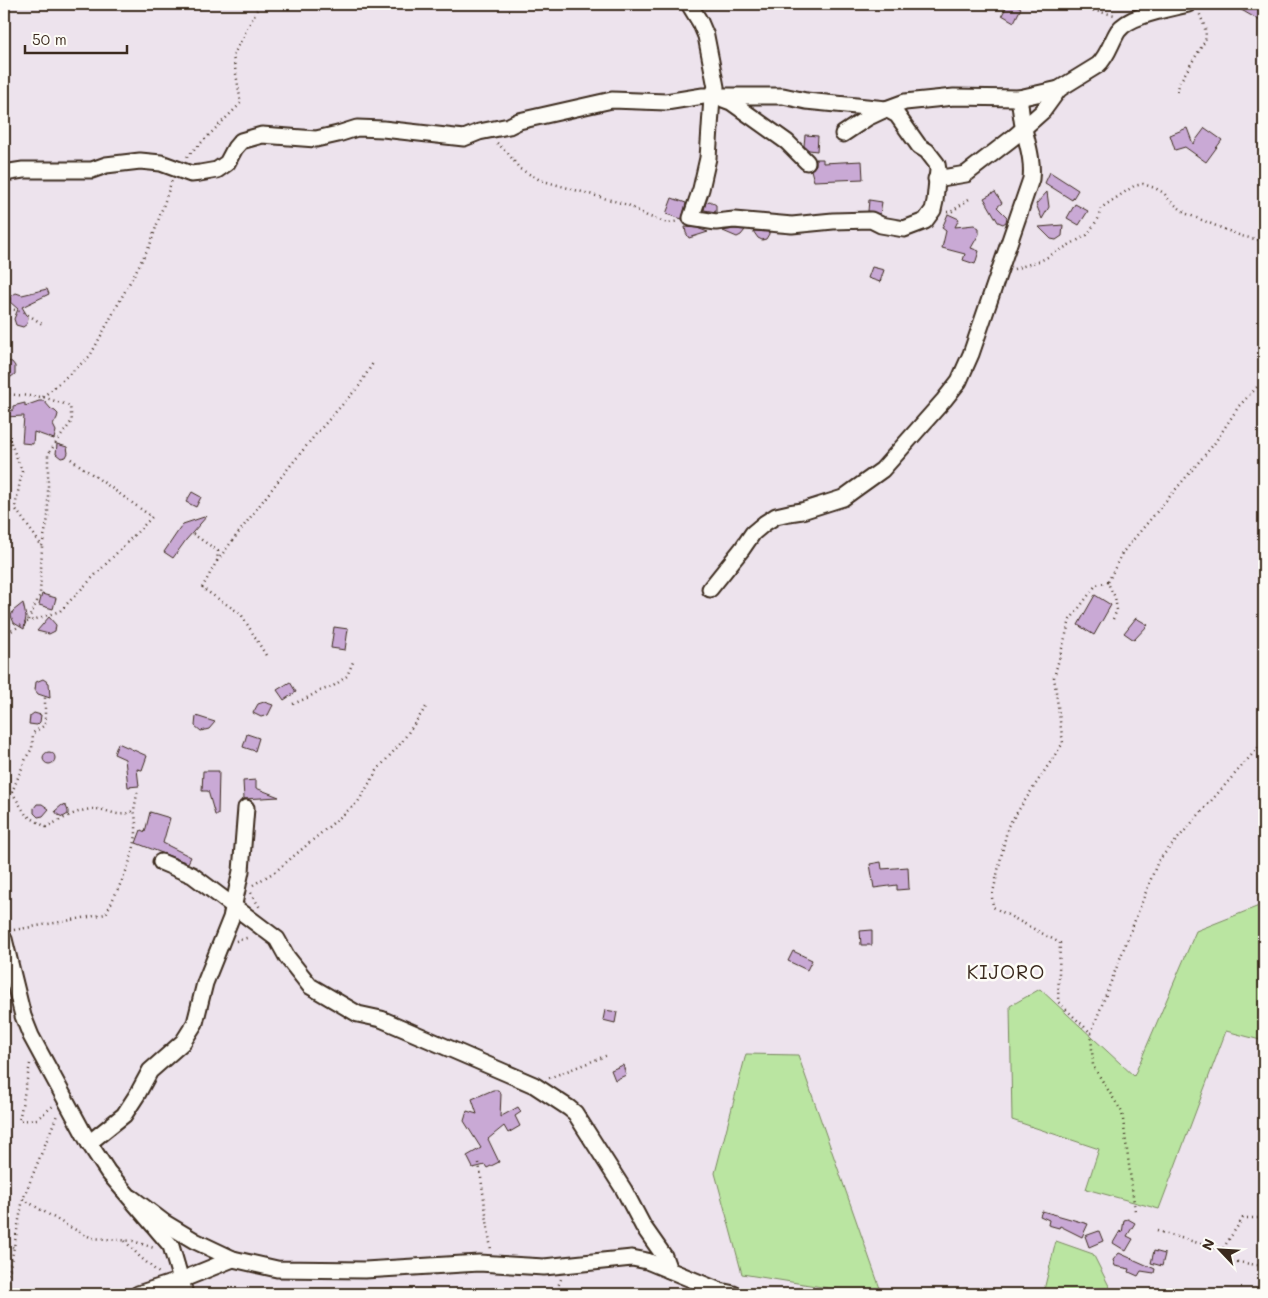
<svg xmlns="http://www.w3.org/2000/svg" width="1268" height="1298" viewBox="0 0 1268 1298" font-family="Mali,sans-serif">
	<rect width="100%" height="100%" fill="#ede3ed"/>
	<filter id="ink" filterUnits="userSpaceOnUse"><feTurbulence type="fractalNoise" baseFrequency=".02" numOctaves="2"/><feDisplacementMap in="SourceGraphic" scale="10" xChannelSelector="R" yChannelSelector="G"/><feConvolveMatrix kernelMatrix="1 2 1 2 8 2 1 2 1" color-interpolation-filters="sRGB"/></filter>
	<g filter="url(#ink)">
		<!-- green -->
		<g fill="#bae5a1" stroke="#7a8860">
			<polygon points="1264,904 1264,1041 1226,1031 1159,1209 1086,1189 1099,1149 1012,1120 1010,1006 1040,989 1134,1076 1196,931"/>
			<polygon points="746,1054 798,1055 882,1294 865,1294 742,1274 715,1173"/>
			<polygon points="1056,1241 1093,1254 1113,1294 1043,1294"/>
		</g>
		<!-- building -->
		<g fill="#c9a9d5" stroke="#3b2a1e">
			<polygon points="1008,4 1014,4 1021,8 1014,22 1002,15"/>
			<polygon points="1231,4 1264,4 1264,23"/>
			<polygon points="1187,128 1193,144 1205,128 1222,140 1206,162 1185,147 1175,150 1170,135"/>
			<polygon points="805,135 818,136 817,151 809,150 804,146"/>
			<polygon points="816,159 823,159 823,163 862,161 863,179 814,181 811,170 816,165"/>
			<polygon points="1050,172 1078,190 1072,200 1045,183"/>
			<polygon points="995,192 1002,203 997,207 1007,217 1006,222 1003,224 998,222 984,198"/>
			<polygon points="1047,192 1049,207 1042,219 1036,204"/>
			<polygon points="672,198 686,203 682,219 666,214"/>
			<polygon points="869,200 882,202 880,214 868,211"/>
			<polygon points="710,201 716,205 716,212 704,210 706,202"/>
			<polygon points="1075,204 1088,211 1079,225 1067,218"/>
			<polygon points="948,214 959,219 955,227 974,225 979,228 979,234 971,248 979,251 975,264 963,260 965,254 942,248 946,231 942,228"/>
			<polygon points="1063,225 1062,236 1056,240 1051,239 1039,227"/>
			<polygon points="685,227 697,228 708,232 689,238 686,233"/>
			<polygon points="734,229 745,230 741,235 737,237 723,231"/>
			<polygon points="753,231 769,232 769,234 766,239 762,240 758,238"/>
			<polygon points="872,267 884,270 880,282 868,278"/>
			<polygon points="47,289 49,294 22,307 28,317 27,324 23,327 16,325 14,319 18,309 10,302 11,296 16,293 22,295"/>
			<polygon points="4,360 12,362 15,366 15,374 11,377 4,379"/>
			<polygon points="39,401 44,401 51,409 55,411 58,414 57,418 53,425 56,431 54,439 34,432 33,444 22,443 24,416 4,417 4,414 13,410 13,406 25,403 25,406"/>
			<polygon points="57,444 67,447 68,453 66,457 61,458 56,454"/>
			<polygon points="192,492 201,497 196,507 186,502"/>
			<polygon points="207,516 186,540 173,558 164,552 183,524"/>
			<polygon points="42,594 56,598 53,609 39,605"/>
			<polygon points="1095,595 1111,605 1094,635 1078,625"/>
			<polygon points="23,603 26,617 24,629 14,623 11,616 13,611"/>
			<polygon points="49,617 56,625 55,631 49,634 37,631"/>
			<polygon points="1136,618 1148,625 1134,640 1124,633"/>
			<polygon points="334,627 348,629 345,650 331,648"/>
			<polygon points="43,679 49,683 50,698 38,694 35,690 36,682"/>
			<polygon points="290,682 296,692 284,700 277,690"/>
			<polygon points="264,702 273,705 268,715 261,717 253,713 258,704"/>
			<polygon points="34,713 41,715 40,722 37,725 29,724 30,716"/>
			<polygon points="196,716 215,722 209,729 201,731 195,726"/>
			<polygon points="247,734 259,738 255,751 243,747"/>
			<polygon points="118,743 147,756 142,770 137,769 139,786 128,787 125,759 114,754"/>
			<circle cx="49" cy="758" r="6"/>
			<polygon points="203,771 219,771 218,815 215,815 208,791 202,791"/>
			<polygon points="256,780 256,788 279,797 244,799 243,781"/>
			<polygon points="37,804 42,804 49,809 43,816 38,817 34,813 34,808"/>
			<polygon points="62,805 66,806 68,811 68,814 63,817 58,815 55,811"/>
			<polygon points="150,812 170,818 163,843 191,857 188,863 136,843 141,830 145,832"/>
			<polygon points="881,862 882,869 908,867 909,889 897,890 897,885 874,888 870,864"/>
			<polygon points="872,930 872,945 861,945 860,931"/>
			<polygon points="793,951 812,960 807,970 788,961"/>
			<polygon points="605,1010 617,1012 615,1023 603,1020"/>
			<polygon points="623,1065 626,1075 615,1080 611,1070"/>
			<polygon points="493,1090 498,1090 501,1094 500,1117 518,1107 521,1112 515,1116 520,1126 508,1133 504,1126 488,1139 499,1162 487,1168 485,1165 473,1168 467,1156 481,1148 464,1121 467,1111 477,1114 472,1099"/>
			<polygon points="1042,1211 1053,1214 1088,1224 1082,1237 1060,1226 1059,1228 1048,1225 1049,1220 1040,1216"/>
			<polygon points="1128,1219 1135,1223 1127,1236 1133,1239 1126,1251 1113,1243 1120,1231 1122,1233 1124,1220"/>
			<polygon points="1099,1231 1103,1241 1089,1247 1085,1236"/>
			<polygon points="1154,1251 1165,1254 1162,1266 1151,1263"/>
			<polygon points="1119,1253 1155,1269 1154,1273 1141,1271 1138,1276 1129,1272 1130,1269 1115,1266 1113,1260"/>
		</g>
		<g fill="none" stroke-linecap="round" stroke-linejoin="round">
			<defs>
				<g id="street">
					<polyline points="689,4 700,22 706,36 716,87 712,97 708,158 701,189 691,218 716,222 734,220 792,225 833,221 871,220 881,225 904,229 925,221 933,210 935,201 938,170 937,164 927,151 919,146 897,115 886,109 867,118 843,134"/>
					<polyline points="723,99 731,102 787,142 807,162"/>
					<path d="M 4,173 L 23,170 L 92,170 L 106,165 L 140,161 L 161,163 L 191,174 L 200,173 L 217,170 L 227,163 L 235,148 L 241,141 L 262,135 L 316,139 L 338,134 L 357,128 L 383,129 L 464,138 L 479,132 L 509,126 L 519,121 L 612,100 L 666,102 L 703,96 L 783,96 L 806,101 L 886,109 L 905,102 L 954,97 L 1019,98 L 1059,89 L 1098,65 C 1108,56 1111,42 1118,31 C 1129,15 1169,9 1188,4"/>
					<polyline points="936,179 966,174 1015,136 1043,111 1059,89"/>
					<path d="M 710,589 L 742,549 L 753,533 L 765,523 L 776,516 L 789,513 L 802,511 L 843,498 L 854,490 L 882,470 L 944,400 L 959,381 L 971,354 L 1031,179 C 1033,161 1028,146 1024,129 C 1021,119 1021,108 1019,98"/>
					<polyline points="161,862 192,875 277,939 287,957 310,986 358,1014 381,1019 534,1085 569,1108 575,1113 624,1190 643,1226 664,1256 669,1270"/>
					<polyline points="4,939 23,1016 31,1036 89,1143 108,1172 171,1246 185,1294"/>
					<polyline points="89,1143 124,1115 137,1095 150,1071 183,1042 195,1023 205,983 231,918 241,871 246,808"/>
					<polyline points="132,1198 165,1223 195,1241 233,1259 277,1269 365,1270 479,1263 544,1267 632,1258 647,1261 720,1291 734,1294"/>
					<polyline points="138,1294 181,1280 233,1259"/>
				</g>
			</defs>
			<!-- street casing -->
			<use href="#street" stroke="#3b2a1e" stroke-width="19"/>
			<!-- path -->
			<g stroke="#3b2a1e" stroke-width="2.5" stroke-dasharray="1 4" stroke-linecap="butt">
				<polyline points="1074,4 1095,11 1115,15"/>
				<path d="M 1177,92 L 1180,82 L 1205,41 C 1208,31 1202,21 1199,12"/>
				<polyline points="497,143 507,152 520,169 540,180 628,205 647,216 668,223 679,221"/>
				<polyline points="187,157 241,103 233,56 260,4"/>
				<polyline points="947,212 951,212 969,199"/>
				<polyline points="1014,269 1042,260 1087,235 1098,219 1101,208 1134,186 1143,184 1155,188 1164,193 1170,201 1187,214 1241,236 1264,241"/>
				<path d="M 4,311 C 18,306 30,316 42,324"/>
				<polyline points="4,394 43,397 70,406 72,421 48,454 48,518 42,546"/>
				<polyline points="43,397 90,356 150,245 172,180"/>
				<polyline points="4,431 6,431 22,471 15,508 42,546 40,595 27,622 4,635"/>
				<polyline points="193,534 218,551 217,561 202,588 241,614 267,657"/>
				<polyline points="217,561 278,481 316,434 359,386 373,363"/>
				<polyline points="1108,582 1096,585 1070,620 1054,677 1063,743 1008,826 992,897 993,907 1060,943 1058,1002 1091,1033 1093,1066 1122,1112 1135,1211"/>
				<polyline points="1113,619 1117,610 1115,597 1110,588 1108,582 1122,553 1214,444 1239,406 1264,380"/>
				<polyline points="27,622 60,611 152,517 68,457"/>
				<polyline points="293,704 309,697 319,691 332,687 339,682 347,676 353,662 356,662"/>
				<path d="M 12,792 L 26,815 L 46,827 C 61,820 78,809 95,809 C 110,809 118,820 134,810 L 138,789"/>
				<polyline points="4,799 12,792 27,756 32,749 33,733 45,725 45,696"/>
				<polyline points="253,885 276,871 358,802 378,769 401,743 426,707"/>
				<polyline points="251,893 260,908"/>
				<path d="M 14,930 L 106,914 C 121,881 143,847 134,810"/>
				<polyline points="236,941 250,937"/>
				<polyline points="1091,1033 1158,861 1264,741"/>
				<polyline points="30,1064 19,1121 37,1119 53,1106"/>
				<polyline points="549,1078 608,1055"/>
				<polyline points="479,1163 491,1250"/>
				<polyline points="23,1199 66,1225 92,1238 133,1241 154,1248"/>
				<polyline points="1157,1231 1222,1250 1243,1218 1264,1218"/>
				<polyline points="4,1241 13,1247"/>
				<polyline points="125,1241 140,1257 159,1273"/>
				<polyline points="1222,1250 1232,1261 1263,1266 1264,1269"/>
				<polyline points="5,1294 23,1199 57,1115"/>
				<polyline points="555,1294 561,1279"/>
			</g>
			<!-- street -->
			<use href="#street" stroke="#fdfcf7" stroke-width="15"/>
		</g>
	</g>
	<g text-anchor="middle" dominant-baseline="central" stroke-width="5" stroke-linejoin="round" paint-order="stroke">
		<!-- quarter labels -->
		<g font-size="19" letter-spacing="1" fill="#3b2a1e" stroke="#fdfcf7">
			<text x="1006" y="971">KIJORO</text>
		</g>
	</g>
	<!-- margin -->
	<rect width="1268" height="1298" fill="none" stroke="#fdfcf7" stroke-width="20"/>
	<rect x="10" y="10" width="1248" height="1278" fill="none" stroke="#3b2a1e" stroke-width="2" filter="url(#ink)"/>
	<!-- north arrow -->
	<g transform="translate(1220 1250) rotate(295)" stroke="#fdfcf7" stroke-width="4" paint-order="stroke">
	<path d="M0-4L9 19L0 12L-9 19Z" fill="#3b2a1e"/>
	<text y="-8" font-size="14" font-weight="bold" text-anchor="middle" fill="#3b2a1e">N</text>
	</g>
	<!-- scale -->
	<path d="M25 45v8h102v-8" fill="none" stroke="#3b2a1e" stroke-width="2.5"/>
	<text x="32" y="45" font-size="15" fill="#3b2a1e" stroke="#fdfcf7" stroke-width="4" paint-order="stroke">50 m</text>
</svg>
